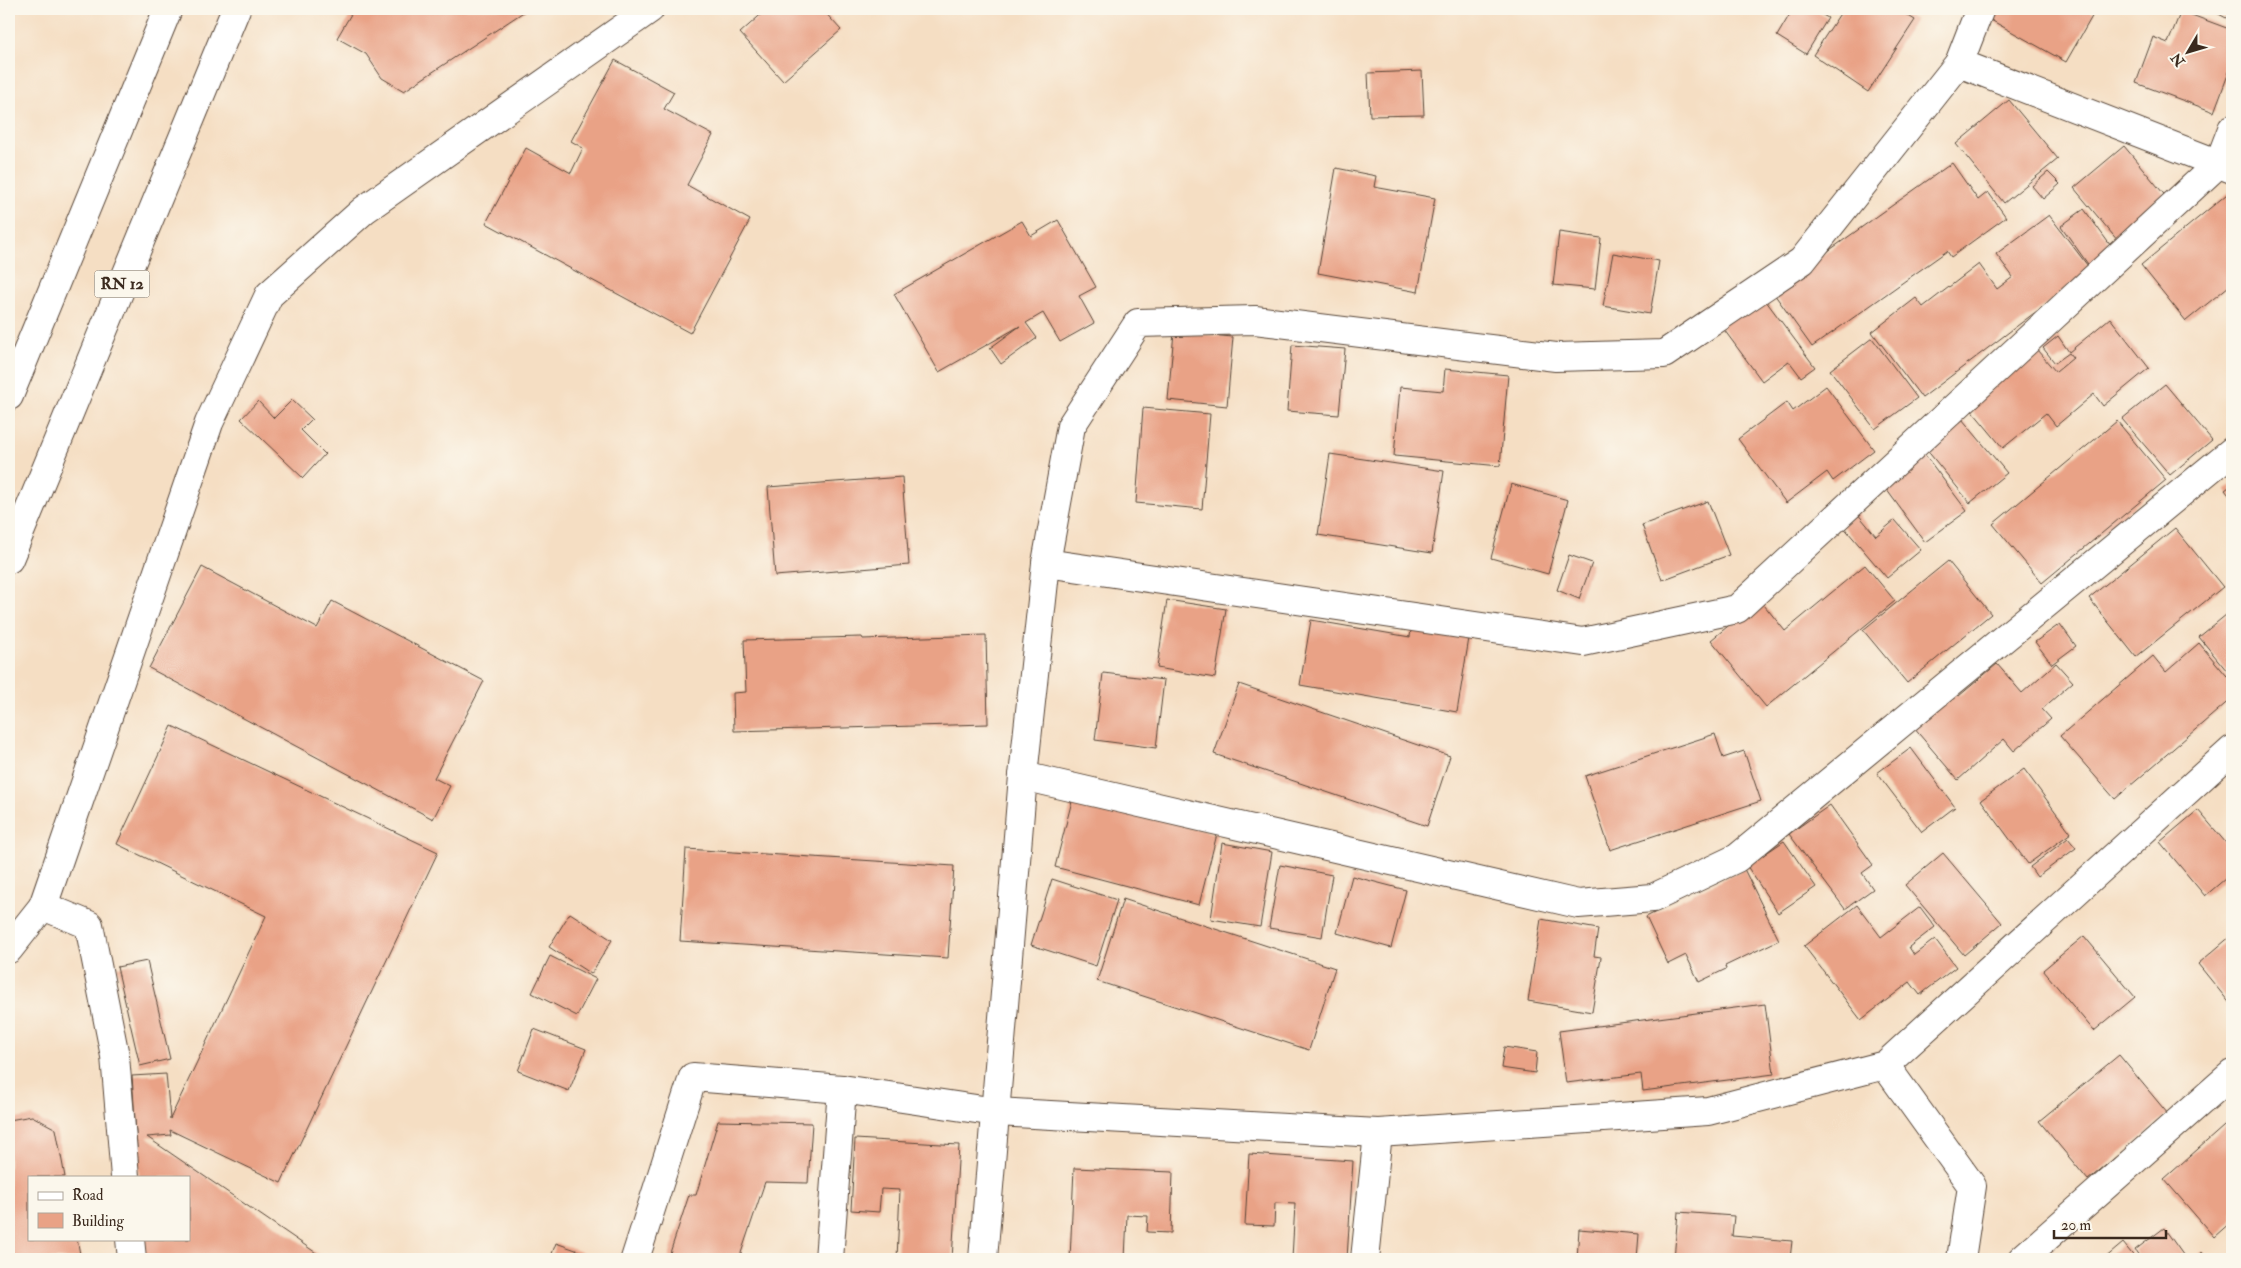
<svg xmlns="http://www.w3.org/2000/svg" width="2241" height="1268" viewBox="0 0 2241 1268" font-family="'IM FELL Double Pica',serif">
	<rect width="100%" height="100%" fill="#fbf7ec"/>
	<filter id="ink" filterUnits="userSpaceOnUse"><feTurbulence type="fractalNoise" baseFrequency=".02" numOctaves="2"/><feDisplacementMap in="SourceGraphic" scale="10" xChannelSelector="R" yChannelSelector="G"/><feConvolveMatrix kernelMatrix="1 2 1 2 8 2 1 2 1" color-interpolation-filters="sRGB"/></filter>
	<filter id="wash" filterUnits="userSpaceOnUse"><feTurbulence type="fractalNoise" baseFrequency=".0096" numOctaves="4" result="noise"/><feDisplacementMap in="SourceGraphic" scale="20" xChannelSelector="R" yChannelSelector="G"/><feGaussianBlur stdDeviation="1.12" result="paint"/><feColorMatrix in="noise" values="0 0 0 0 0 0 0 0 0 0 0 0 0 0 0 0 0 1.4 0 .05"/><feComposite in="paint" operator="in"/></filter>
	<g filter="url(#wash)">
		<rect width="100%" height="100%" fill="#f5dec3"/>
		<g id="blocks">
			<!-- building -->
			<g fill="#e9a286">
				<polygon points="354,9 528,9 404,91 382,78 366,54 337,38"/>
				<polygon points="767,9 822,9 841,30 783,81 740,33"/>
				<polygon points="1793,9 1812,9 1828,18 1806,54 1777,36"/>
				<polygon points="1843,9 1897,9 1915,20 1868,92 1813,55"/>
				<polygon points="1995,9 2086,9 2094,13 2066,62 1989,19"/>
				<polygon points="2209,9 2232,9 2232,21"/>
				<polygon points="2181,11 2232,30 2232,64 2214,112 2136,83 2153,37 2168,43"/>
				<polygon points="615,60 674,92 664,109 713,135 687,185 750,220 690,333 486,223 526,148 571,173 583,148 571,141"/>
				<polygon points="1422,71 1424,115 1370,116 1368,73"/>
				<polygon points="2009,100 2058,159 2004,203 1956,144"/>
				<polygon points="2124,146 2168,199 2118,241 2074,188"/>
				<polygon points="1952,163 1978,200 1988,192 2006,217 1951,257 1947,251 1812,347 1772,291"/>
				<polygon points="1336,168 1376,176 1374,187 1435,198 1418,292 1318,273"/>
				<polygon points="2048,172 2060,184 2043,199 2032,186"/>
				<polygon points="2232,190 2232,290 2229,286 2186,321 2141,265"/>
				<polygon points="2084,209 2113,249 2090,267 2061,226"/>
				<polygon points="2049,215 2091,270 1922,398 1872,332 1916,298 1923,307 1979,264 1997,289 2013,277 1996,254"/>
				<polygon points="1058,220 1096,287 1079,296 1094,323 1060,342 1043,313 1026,323 1037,338 1001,364 990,348 1020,326 939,372 894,294 1022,221 1031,236"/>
				<polygon points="1559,232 1601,238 1595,289 1553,285"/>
				<polygon points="1613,253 1659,261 1650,314 1603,306"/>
				<polygon points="1760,293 1815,367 1801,377 1789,361 1762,381 1719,323"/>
				<polygon points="2110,318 2149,368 2103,406 2094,394 2056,426 2046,413 2003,448 1969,407 2037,350 2056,372 2073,358 2069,353 2055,363 2043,348 2058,336 2069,352"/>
				<polygon points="1174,332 1233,337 1227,406 1168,400"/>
				<polygon points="1872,338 1917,398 1875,429 1830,370"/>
				<polygon points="1292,345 1345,349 1339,415 1287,411"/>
				<polygon points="1445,369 1508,375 1500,466 1394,456 1400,387 1443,391"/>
				<polygon points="2165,384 2212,440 2170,475 2122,419"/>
				<polygon points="1826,386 1874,450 1833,481 1827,472 1786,503 1738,439 1787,402 1793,411"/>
				<polygon points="292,400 312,419 301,430 325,454 303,478 241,419 258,401 274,418"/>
				<polygon points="1143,408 1210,414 1202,509 1136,503"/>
				<polygon points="1962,419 2007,473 1970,503 1926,449"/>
				<polygon points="2117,421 2166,480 2042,583 1993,524"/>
				<polygon points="1922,451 1967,511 1925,542 1881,482"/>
				<polygon points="1330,454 1444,471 1432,553 1318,535"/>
				<polygon points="902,477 909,565 775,576 768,487"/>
				<polygon points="1511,484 1568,500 1548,574 1491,558"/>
				<polygon points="2232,485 2232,499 2225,490"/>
				<polygon points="1708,501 1729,555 1662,580 1642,525"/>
				<polygon points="1857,513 1876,536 1895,520 1921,550 1887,578 1842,525"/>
				<polygon points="2175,528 2223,587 2136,657 2089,598"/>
				<polygon points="1569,555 1592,563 1579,599 1557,590"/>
				<polygon points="1948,561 1991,614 1907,683 1863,630"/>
				<polygon points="1865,565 1895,601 1766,707 1711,640 1760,600 1785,631"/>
				<polygon points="202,567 317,628 332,601 484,681 434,778 450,786 433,819 149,668"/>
				<polygon points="1167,600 1226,609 1215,678 1157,668"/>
				<polygon points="2232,610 2232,677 2199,637"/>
				<polygon points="1311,620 1410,637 1412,622 1470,632 1457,712 1300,685"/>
				<polygon points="2060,624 2076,646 2052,664 2035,642"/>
				<polygon points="986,635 988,724 734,731 733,693 746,692 744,640 862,637 863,639"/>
				<polygon points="2199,643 2232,682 2232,698 2115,799 2060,736 2153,656 2166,672"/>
				<polygon points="2056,663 2073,682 2042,709 2051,719 2014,751 2004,739 1958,780 1908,721 1949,685 1959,696 1997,664 2022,693"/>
				<polygon points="1103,673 1164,680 1156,748 1095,740"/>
				<polygon points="1239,684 1450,756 1427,826 1214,754"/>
				<polygon points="172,726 438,852 281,1183 170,1130 171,1135 147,1137 325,1259 145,1259 144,1239 189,1239 189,1177 139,1177 132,1076 166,1074 170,1119 266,916 117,844"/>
				<polygon points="1715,734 1723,758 1744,751 1761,801 1610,850 1585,776"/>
				<polygon points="1911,748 1955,807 1922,832 1877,773"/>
				<polygon points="2024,769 2071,833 2028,864 1981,800"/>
				<polygon points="1073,797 1217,834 1199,905 1055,867"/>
				<polygon points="1830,805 1873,865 1862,873 1873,889 1845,909 1789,834"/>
				<polygon points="2198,810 2232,850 2232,873 2205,896 2160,842"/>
				<polygon points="2068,838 2076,848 2037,877 2030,867"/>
				<polygon points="1784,841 1816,887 1778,913 1747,866"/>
				<polygon points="1222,843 1272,852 1260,927 1211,919"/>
				<polygon points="686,849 954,866 948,958 680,941"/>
				<polygon points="1943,853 2002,923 1964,955 1905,885"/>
				<polygon points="1280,865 1332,875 1322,937 1269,928"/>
				<polygon points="1744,869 1779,940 1725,966 1726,969 1699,982 1686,955 1668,964 1646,917"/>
				<polygon points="1352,876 1406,890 1391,948 1337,933"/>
				<polygon points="1052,879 1117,900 1096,966 1031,945"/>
				<polygon points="1123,899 1335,968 1309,1050 1097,981"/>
				<polygon points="1857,905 1881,937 1920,907 1935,927 1909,947 1914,955 1935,939 1956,967 1920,995 1910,982 1861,1020 1804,946"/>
				<polygon points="570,913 612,940 591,974 549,947"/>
				<polygon points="1541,919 1598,929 1594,956 1601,957 1592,1012 1528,1001"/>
				<polygon points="2232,935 2232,1006 2198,964"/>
				<polygon points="2084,936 2135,997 2094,1031 2043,970"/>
				<polygon points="550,956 596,979 577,1016 532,993"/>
				<polygon points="147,961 170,1059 140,1066 117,967"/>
				<polygon points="1765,1004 1774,1074 1643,1091 1641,1074 1566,1083 1559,1031"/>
				<polygon points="534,1029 586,1049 569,1091 518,1071"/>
				<polygon points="1504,1047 1537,1052 1535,1073 1501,1068"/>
				<polygon points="2119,1055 2168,1114 2088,1180 2039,1121"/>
				<polygon points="32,1116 56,1129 65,1177 29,1177 29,1239 77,1239 81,1259 9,1259 9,1120"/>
				<polygon points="2232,1119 2232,1221 2214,1237 2164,1179"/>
				<polygon points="718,1121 812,1123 808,1183 765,1182 739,1259 668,1259 689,1195 696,1195"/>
				<polygon points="855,1139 959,1145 952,1259 897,1259 900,1190 881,1189 879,1212 851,1210"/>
				<polygon points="1249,1154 1353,1161 1347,1259 1292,1259 1295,1204 1275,1203 1274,1226 1245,1225"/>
				<polygon points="1074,1168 1173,1172 1171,1233 1147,1232 1148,1216 1127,1215 1125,1259 1070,1259"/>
				<polygon points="1678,1212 1734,1216 1732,1236 1792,1241 1790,1259 1674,1259"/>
				<polygon points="2164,1228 2186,1259 2141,1259 2135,1250"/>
				<polygon points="1579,1229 1639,1234 1637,1259 1577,1259"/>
				<polygon points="556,1243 601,1259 550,1259"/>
				<polygon points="2123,1243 2136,1259 2104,1259"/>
				<polygon points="2202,1252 2207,1259 2193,1259"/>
			</g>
		</g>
	</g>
	<g filter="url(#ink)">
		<use href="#blocks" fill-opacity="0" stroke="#574537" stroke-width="1"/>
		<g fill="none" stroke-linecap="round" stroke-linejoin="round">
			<defs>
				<g id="minor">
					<polyline points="1959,63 2232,169"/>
					<polyline points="1046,563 1583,642 1737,609 2219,163 2232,129"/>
					<polyline points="1023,776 1578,904 1653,898 1737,858 2232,451"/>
					<polyline points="43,906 209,423 269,295 364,210 650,9"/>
					<polyline points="9,949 43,906 89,925 115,1056 125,1177"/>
					<polyline points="1885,1065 2232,750"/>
					<polyline points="130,1239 132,1259"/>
					<polyline points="635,1259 693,1077 842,1089 996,1112 1378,1133 1708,1111 1885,1065 1972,1186 1961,1259"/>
					<polyline points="829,1259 842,1089"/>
					<polyline points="983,1259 1023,776 1046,563 1071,426 1138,323 1255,320 1556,357 1664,354 1802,261 1959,63 1980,9"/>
					<polyline points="1365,1259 1378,1133"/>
					<polyline points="2022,1259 2232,1074"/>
				</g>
				<g id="trunk">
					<polyline points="9,396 168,9"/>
					<polyline points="9,559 236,9"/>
				</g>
			</defs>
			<!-- minor casing -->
			<use href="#minor" stroke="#574537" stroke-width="30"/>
			<!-- trunk casing -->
			<use href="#trunk" stroke="#574537" stroke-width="30"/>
			<!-- minor -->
			<use href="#minor" stroke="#fff" stroke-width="28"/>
			<!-- trunk -->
			<use href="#trunk" stroke="#fff" stroke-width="28"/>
		</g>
	</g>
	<g text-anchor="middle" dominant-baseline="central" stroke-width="5" stroke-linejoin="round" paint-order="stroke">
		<!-- shield labels -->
		<rect fill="#fbf7ec" stroke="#75685c" stroke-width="1" x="94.5" y="270.5" width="55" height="27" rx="4"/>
		<g font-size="16" font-weight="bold" fill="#3b2a1e">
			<text x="122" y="284">RN 12</text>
		</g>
	</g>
	<!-- margin -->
	<rect width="2241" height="1268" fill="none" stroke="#fbf7ec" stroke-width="30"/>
	<!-- legend -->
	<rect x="28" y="1176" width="162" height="65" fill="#fbf7ec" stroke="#aea59a"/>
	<rect x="38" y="1192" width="25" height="8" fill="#ffffff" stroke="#aea59a"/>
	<text x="72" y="1200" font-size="15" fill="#3b2a1e">Road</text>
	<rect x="38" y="1213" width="25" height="15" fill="#e9a286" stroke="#aea59a"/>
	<text x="72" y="1226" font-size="15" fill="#3b2a1e">Building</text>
	<!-- north arrow -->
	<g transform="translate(2188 52) rotate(232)" stroke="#fbf7ec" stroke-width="4" paint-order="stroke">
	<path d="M0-4L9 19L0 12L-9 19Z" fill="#3b2a1e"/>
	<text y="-8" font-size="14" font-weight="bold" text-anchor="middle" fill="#3b2a1e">N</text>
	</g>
	<!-- scale -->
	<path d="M2054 1230v8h112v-8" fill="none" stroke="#3b2a1e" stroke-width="2.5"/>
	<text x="2061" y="1230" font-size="15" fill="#3b2a1e" stroke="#fbf7ec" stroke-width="4" paint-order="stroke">20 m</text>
</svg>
